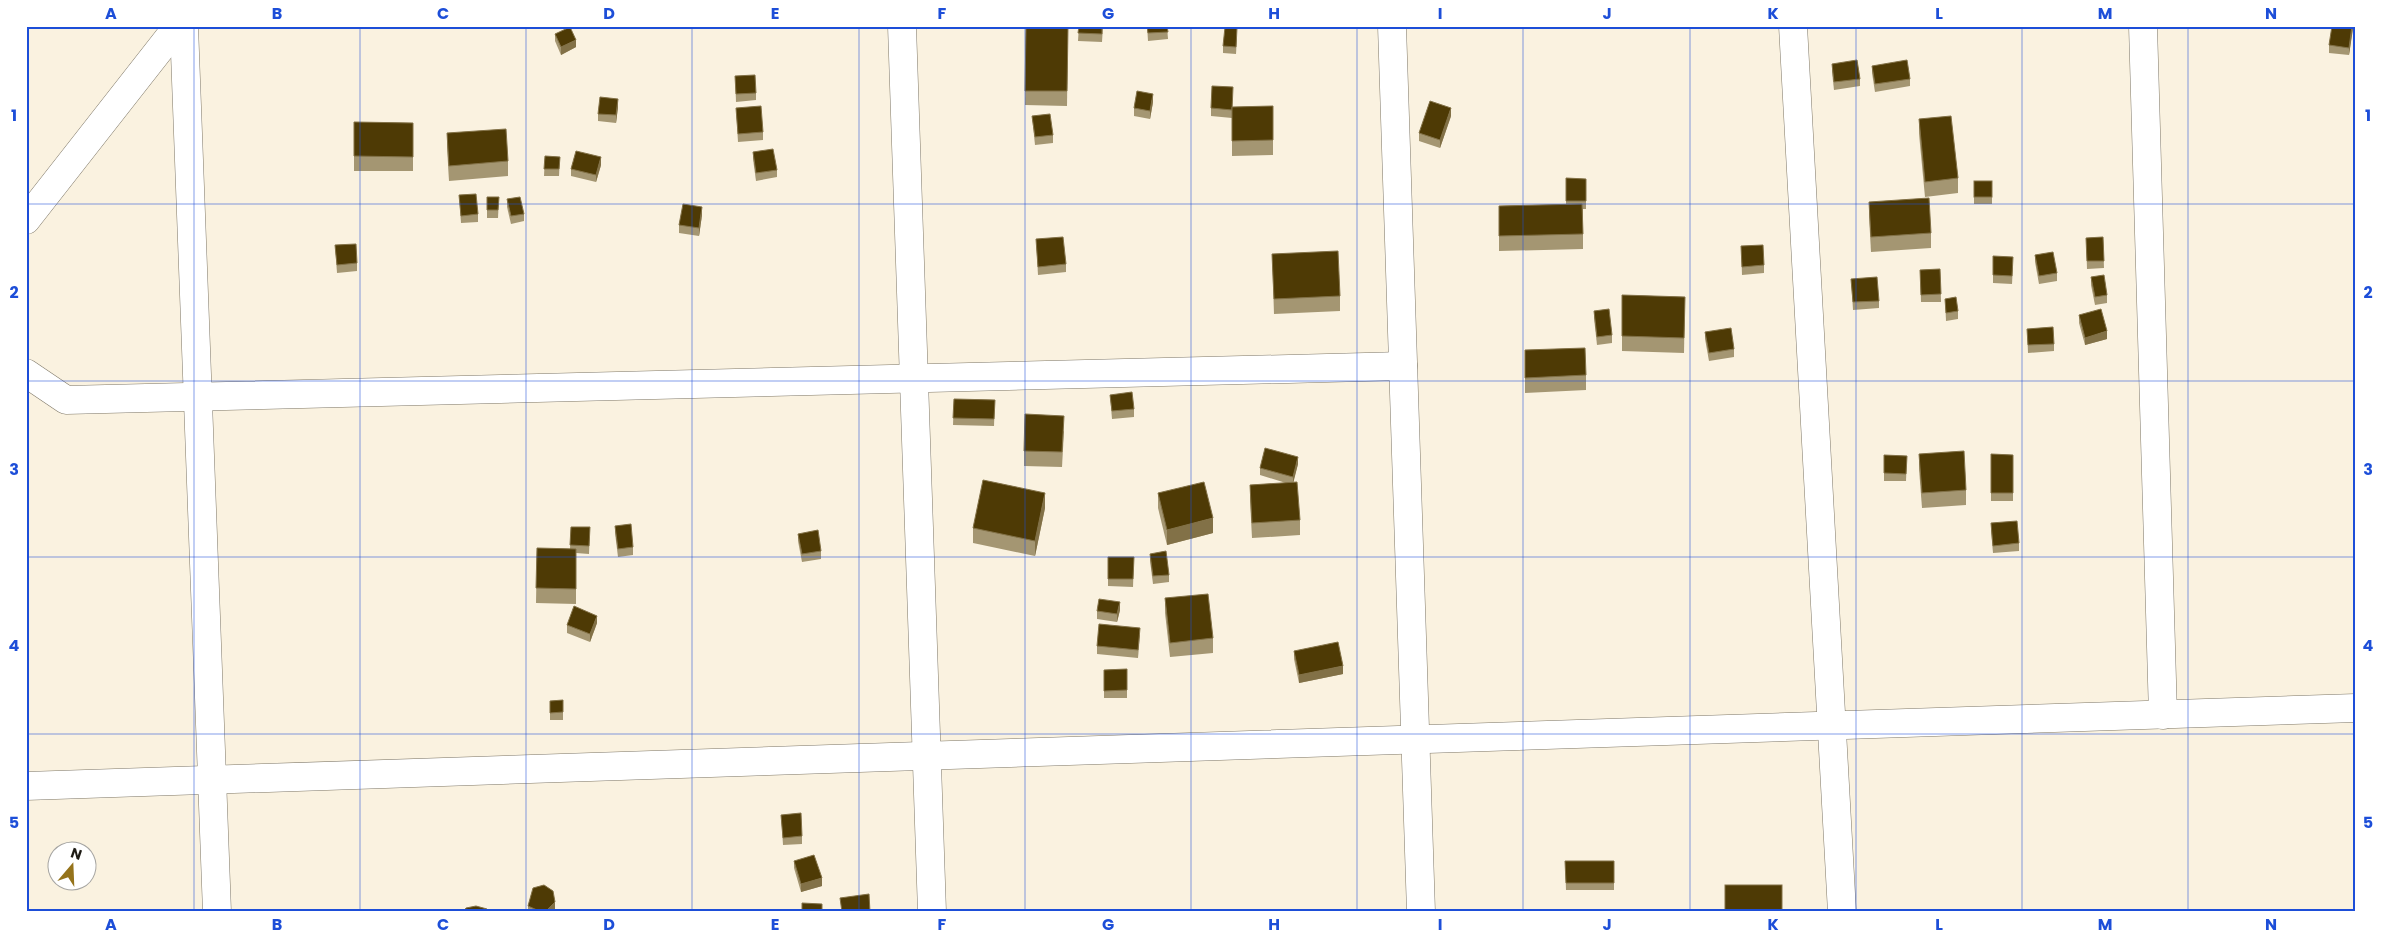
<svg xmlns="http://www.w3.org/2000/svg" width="2382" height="938" viewBox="0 0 2382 938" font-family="Poppins,sans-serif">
	<rect width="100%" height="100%" fill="#faf2e0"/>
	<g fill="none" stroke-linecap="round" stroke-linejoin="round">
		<defs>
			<g id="minor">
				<polyline points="184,26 217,912"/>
				<polyline points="902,26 932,912"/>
				<polyline points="1392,26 1421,912"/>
				<polyline points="1793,26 1842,912"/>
				<polyline points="2143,26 2163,715"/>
				<polyline points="26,220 178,26"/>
				<polyline points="26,373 66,400 1403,366"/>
				<polyline points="26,786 2356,708"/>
			</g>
		</defs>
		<!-- minor casing -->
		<use href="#minor" stroke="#7f7868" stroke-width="29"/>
		<!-- minor -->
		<use href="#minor" stroke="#fff" stroke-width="28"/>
	</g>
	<!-- wall -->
	<g fill="#a49672">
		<polygon points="1026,26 1068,26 1067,106 1025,105"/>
		<polygon points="1079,26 1103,26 1102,42 1078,41"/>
		<polygon points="1147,26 1167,26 1168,39 1148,41"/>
		<polygon points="2353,26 2349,55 2329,53 2329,45"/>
		<polygon points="555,34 576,47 561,55 555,41"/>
		<polygon points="1237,36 1236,54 1223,53 1223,46"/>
		<polygon points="1832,64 1860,79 1860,86 1834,90 1832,72"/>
		<polygon points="1872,66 1910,79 1910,86 1875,92 1872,73"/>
		<polygon points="735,76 756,93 756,100 736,102"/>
		<polygon points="1153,102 1150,119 1134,116 1134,108"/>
		<polygon points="1273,106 1273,155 1232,156 1232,118 1211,116 1211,108"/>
		<polygon points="618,107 616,123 598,121 598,114"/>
		<polygon points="736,108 763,132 763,140 738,142"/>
		<polygon points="1032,116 1053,135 1053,143 1035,145"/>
		<polygon points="1451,116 1440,148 1419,141 1419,133"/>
		<polygon points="1919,119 1958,178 1958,193 1925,197 1919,134"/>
		<polygon points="354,122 413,123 413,171 354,171"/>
		<polygon points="447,133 508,161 508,176 449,181 447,148"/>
		<polygon points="753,152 777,170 777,177 756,181 753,159"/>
		<polygon points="545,156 560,157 559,176 544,176"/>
		<polygon points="601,165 596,182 571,176 571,169"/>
		<polygon points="1566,178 1586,179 1586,209 1583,209 1583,249 1499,251 1499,206 1566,204"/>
		<rect x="1974" y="181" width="18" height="23"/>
		<polygon points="459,195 478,214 478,222 461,223"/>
		<polygon points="487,197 499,197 498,218 487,218"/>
		<polygon points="507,199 524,214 524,221 511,224 507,207"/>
		<polygon points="1869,202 1931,233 1931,248 1871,252 1869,217"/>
		<polygon points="702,215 699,236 679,233 679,225"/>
		<polygon points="2103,237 2104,268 2087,269 2086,238"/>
		<polygon points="1036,239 1066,264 1066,272 1038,275"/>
		<polygon points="335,245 357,263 357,271 337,273"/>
		<polygon points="1741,246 1764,265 1764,273 1742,275"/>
		<polygon points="1272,254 1340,296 1340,311 1274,314"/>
		<polygon points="2035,255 2057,273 2057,281 2039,284 2035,262"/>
		<polygon points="1993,256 2013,265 2012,284 1993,283"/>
		<polygon points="1940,269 1941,302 1921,302 1920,270"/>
		<polygon points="2091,277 2107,295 2107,303 2095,305 2091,285"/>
		<polygon points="1851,279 1879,301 1879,308 1853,310"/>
		<polygon points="1622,295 1685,297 1684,353 1622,351"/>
		<polygon points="1945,299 1958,311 1958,319 1946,321"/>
		<polygon points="1594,311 1612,335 1612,343 1597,345 1594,318"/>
		<polygon points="2079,315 2107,339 2085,345 2079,323"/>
		<polygon points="2027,329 2054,344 2054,351 2028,353"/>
		<polygon points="1705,332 1734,349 1734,357 1709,361 1705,339"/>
		<polygon points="1525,350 1586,375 1586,390 1525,393"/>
		<polygon points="1110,395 1134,409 1134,417 1112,419"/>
		<polygon points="954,399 995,400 994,426 953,425"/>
		<polygon points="1064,431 1062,467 1024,466 1024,451"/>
		<polygon points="1919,454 1966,490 1966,505 1922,508 1919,469"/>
		<polygon points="1991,454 2013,455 2013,501 1991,501"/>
		<polygon points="1884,455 1907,456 1906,481 1884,481"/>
		<polygon points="1298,464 1293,482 1300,520 1300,535 1252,538 1250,500 1250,485 1286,483 1260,475 1260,468"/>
		<polygon points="1158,493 1213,533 1167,545 1158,508"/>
		<polygon points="1045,508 1035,556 973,543 973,528"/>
		<polygon points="1991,523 2019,543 2019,551 1993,553 1991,531"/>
		<polygon points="615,526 633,547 633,555 618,557 615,533"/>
		<polygon points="571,527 590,527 589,554 576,553 576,604 536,603 537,548 570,549"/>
		<polygon points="798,534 821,551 821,559 802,562 798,541"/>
		<polygon points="1150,554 1169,575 1169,582 1153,584 1150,561"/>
		<polygon points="1108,557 1134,557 1133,587 1108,586"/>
		<polygon points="1165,598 1213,638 1213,653 1170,657 1165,613"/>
		<polygon points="1120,610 1117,622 1097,619 1097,611"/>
		<polygon points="597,623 590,642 567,633 567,625"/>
		<polygon points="1140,635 1138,658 1097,654 1097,646"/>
		<polygon points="1294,651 1343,674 1299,683 1294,659"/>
		<polygon points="1127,669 1127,698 1104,698 1104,670"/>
		<polygon points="563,700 563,720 550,720 550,701"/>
		<polygon points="781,815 802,836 802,844 783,845"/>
		<polygon points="794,861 822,886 801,892 794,868"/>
		<polygon points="1565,861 1614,861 1614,890 1566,890"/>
		<polygon points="528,906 555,910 553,912 528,912"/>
	</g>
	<!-- shaded-wall -->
	<g fill="#827147">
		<polygon points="2352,26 2353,26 2353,29 2349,55 2349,48"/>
		<polygon points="576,40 576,47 561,55 561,47"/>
		<polygon points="1153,94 1153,102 1150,119 1150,111"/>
		<polygon points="618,99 618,107 616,123 616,115"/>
		<polygon points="1451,108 1451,116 1440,148 1440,140"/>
		<polygon points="601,157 601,165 596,182 596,175"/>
		<polygon points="702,207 702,215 699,236 699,228"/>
		<polygon points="2107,331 2107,339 2085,345 2085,338"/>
		<polygon points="1298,457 1298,464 1293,484 1293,477"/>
		<polygon points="1045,493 1045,508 1035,556 1035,541"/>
		<polygon points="1213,518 1213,533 1167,545 1167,530"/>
		<polygon points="1120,602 1120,610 1117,622 1117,614"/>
		<polygon points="597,616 597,623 590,642 590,634"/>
		<polygon points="1343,666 1343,674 1299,683 1299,675"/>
		<polygon points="822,878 822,886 801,892 801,884"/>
		<polygon points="555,902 555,910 553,912 547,912 547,910"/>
	</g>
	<!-- building -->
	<g fill="#4e3a05" stroke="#827147">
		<polygon points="1026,26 1068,26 1067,91 1025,91"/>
		<polygon points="1079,26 1102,26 1102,34 1078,33"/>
		<polygon points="1147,26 1167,26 1168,32 1148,33"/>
		<polygon points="2332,26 2352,26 2349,48 2329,45"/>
		<polygon points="570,27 576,40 561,47 555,34"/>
		<polygon points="1225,27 1237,28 1236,47 1223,46"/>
		<polygon points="1857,60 1860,79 1834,82 1832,64"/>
		<polygon points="1907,60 1910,79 1875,84 1872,66"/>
		<polygon points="755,75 756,93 736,94 735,76"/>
		<polygon points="1212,86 1233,87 1232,110 1211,108"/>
		<polygon points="1137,91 1153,94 1150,111 1134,108"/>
		<polygon points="600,97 618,99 616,115 598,114"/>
		<polygon points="1430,101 1451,108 1440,140 1419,133"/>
		<polygon points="761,106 763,132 738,134 736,108"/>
		<polygon points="1273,106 1273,140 1232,141 1232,107"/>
		<polygon points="1050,114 1053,135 1035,137 1032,116"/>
		<polygon points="1951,116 1958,178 1925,182 1919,119"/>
		<polygon points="354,122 413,123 413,157 354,156"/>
		<polygon points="506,129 508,161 449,166 447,133"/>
		<polygon points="773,149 777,170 756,173 753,152"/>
		<polygon points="576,151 601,157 596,175 571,169"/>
		<polygon points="545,156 560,157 559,169 544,169"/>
		<polygon points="1566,178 1586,179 1586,201 1566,201"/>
		<rect x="1974" y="181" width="18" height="16"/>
		<polygon points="476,194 478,214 461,216 459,195"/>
		<polygon points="487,197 499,197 498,210 487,210"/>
		<polygon points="520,197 524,214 511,216 507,199"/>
		<polygon points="1929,198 1931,233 1871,237 1869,202"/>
		<polygon points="683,204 702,207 699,228 679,225"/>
		<polygon points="1582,204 1583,234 1499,236 1499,206"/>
		<polygon points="1063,237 1066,264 1038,267 1036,239"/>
		<polygon points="2103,237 2104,261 2087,261 2086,238"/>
		<polygon points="356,244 357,263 337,265 335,245"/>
		<polygon points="1763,245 1764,265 1742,267 1741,246"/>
		<polygon points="1338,251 1340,296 1274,299 1272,254"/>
		<polygon points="2053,252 2057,273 2039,276 2035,255"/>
		<polygon points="1993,256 2013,257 2012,276 1993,275"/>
		<polygon points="1940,269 1941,294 1921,295 1920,270"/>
		<polygon points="2104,275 2107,295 2095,297 2091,277"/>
		<polygon points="1877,277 1879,301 1853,302 1851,279"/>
		<polygon points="1622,295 1685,297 1684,338 1622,336"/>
		<polygon points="1956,297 1958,311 1946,313 1945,299"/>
		<polygon points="1609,309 1612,335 1597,337 1594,311"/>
		<polygon points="2101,309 2107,331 2085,338 2079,315"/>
		<polygon points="2053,327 2054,344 2028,345 2027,329"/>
		<polygon points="1731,328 1734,349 1709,353 1705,332"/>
		<polygon points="1585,348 1586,375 1525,378 1525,350"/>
		<polygon points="1132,392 1134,409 1112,411 1110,395"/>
		<polygon points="954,399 995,400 994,419 953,418"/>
		<polygon points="1025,414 1064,416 1062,452 1024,451"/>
		<polygon points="1265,448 1298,457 1293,477 1260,468"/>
		<polygon points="1964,451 1966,490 1922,493 1919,454"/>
		<polygon points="1991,454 2013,455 2013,493 1991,493"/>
		<polygon points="1884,455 1907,456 1906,474 1884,473"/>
		<polygon points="983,480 1045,493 1035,541 973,528"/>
		<polygon points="1204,482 1213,518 1167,530 1158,493"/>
		<polygon points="1297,482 1300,520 1252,523 1250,485"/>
		<polygon points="2017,521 2019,543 1993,546 1991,523"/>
		<polygon points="631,524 633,547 618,549 615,526"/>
		<polygon points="571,527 590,527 589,546 570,545"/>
		<polygon points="818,530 821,551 802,554 798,534"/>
		<polygon points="537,548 576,549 576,589 536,588"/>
		<polygon points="1166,551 1169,575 1153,576 1150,554"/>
		<polygon points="1108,557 1134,557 1133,579 1108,579"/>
		<polygon points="1208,594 1213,638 1170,643 1165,598"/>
		<polygon points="1099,599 1120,602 1117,614 1097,611"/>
		<polygon points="574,606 597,616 590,634 567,625"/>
		<polygon points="1099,624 1140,628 1138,650 1097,646"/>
		<polygon points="1338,642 1343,666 1299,675 1294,651"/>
		<polygon points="1127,669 1127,690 1104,691 1104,670"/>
		<polygon points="563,700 563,712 550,713 550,701"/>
		<polygon points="801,813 802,836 783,838 781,815"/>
		<polygon points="814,855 822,878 801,884 794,861"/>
		<polygon points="1565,861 1614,861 1614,883 1566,883"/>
		<polygon points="544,885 553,891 555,902 547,910 537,910 528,906 533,888"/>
		<rect x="1725" y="885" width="57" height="27"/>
		<polygon points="869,894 870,912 842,912 840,898"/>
		<polygon points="802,903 822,904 822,912 802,912"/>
		<polygon points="476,906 487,909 488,912 463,912 466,908"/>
	</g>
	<!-- grid -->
	<path fill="none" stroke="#1d4ed8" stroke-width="1" stroke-opacity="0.55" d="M 194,26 L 194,912M 360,26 L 360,912M 526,26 L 526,912M 692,26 L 692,912M 859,26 L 859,912M 1025,26 L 1025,912M 1191,26 L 1191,912M 1357,26 L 1357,912M 1523,26 L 1523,912M 1690,26 L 1690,912M 1856,26 L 1856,912M 2022,26 L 2022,912M 2188,26 L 2188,912M 26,204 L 2356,204M 26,381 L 2356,381M 26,557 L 2356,557M 26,734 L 2356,734"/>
	<!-- border -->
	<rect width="2382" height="938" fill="none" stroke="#ffffff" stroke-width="55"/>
	<!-- north arrow -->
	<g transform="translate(72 866) rotate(19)"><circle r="24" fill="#ffffff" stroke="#a5a4a1"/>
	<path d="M0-4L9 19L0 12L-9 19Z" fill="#95731b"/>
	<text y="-8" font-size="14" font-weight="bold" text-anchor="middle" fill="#1e1b14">N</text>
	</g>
	<rect x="28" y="28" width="2326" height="882" fill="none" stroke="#1d4ed8" stroke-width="2"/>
	<g font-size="16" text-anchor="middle" font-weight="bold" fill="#1d4ed8">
		<text x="111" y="19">A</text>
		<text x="277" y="19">B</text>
		<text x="443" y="19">C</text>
		<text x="609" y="19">D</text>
		<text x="775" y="19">E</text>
		<text x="942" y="19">F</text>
		<text x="1108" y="19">G</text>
		<text x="1274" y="19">H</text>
		<text x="1440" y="19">I</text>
		<text x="1607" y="19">J</text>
		<text x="1773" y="19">K</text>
		<text x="1939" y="19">L</text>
		<text x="2105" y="19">M</text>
		<text x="2271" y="19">N</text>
		<text x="14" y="121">1</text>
		<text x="2368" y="121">1</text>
		<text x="14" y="298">2</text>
		<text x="2368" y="298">2</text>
		<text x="14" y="475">3</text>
		<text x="2368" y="475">3</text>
		<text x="14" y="651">4</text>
		<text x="2368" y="651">4</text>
		<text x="14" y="828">5</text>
		<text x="2368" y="828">5</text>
		<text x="111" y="930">A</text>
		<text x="277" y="930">B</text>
		<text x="443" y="930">C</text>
		<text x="609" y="930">D</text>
		<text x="775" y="930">E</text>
		<text x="942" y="930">F</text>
		<text x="1108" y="930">G</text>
		<text x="1274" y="930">H</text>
		<text x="1440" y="930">I</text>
		<text x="1607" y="930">J</text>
		<text x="1773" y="930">K</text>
		<text x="1939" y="930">L</text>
		<text x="2105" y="930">M</text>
		<text x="2271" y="930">N</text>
	</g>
</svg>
